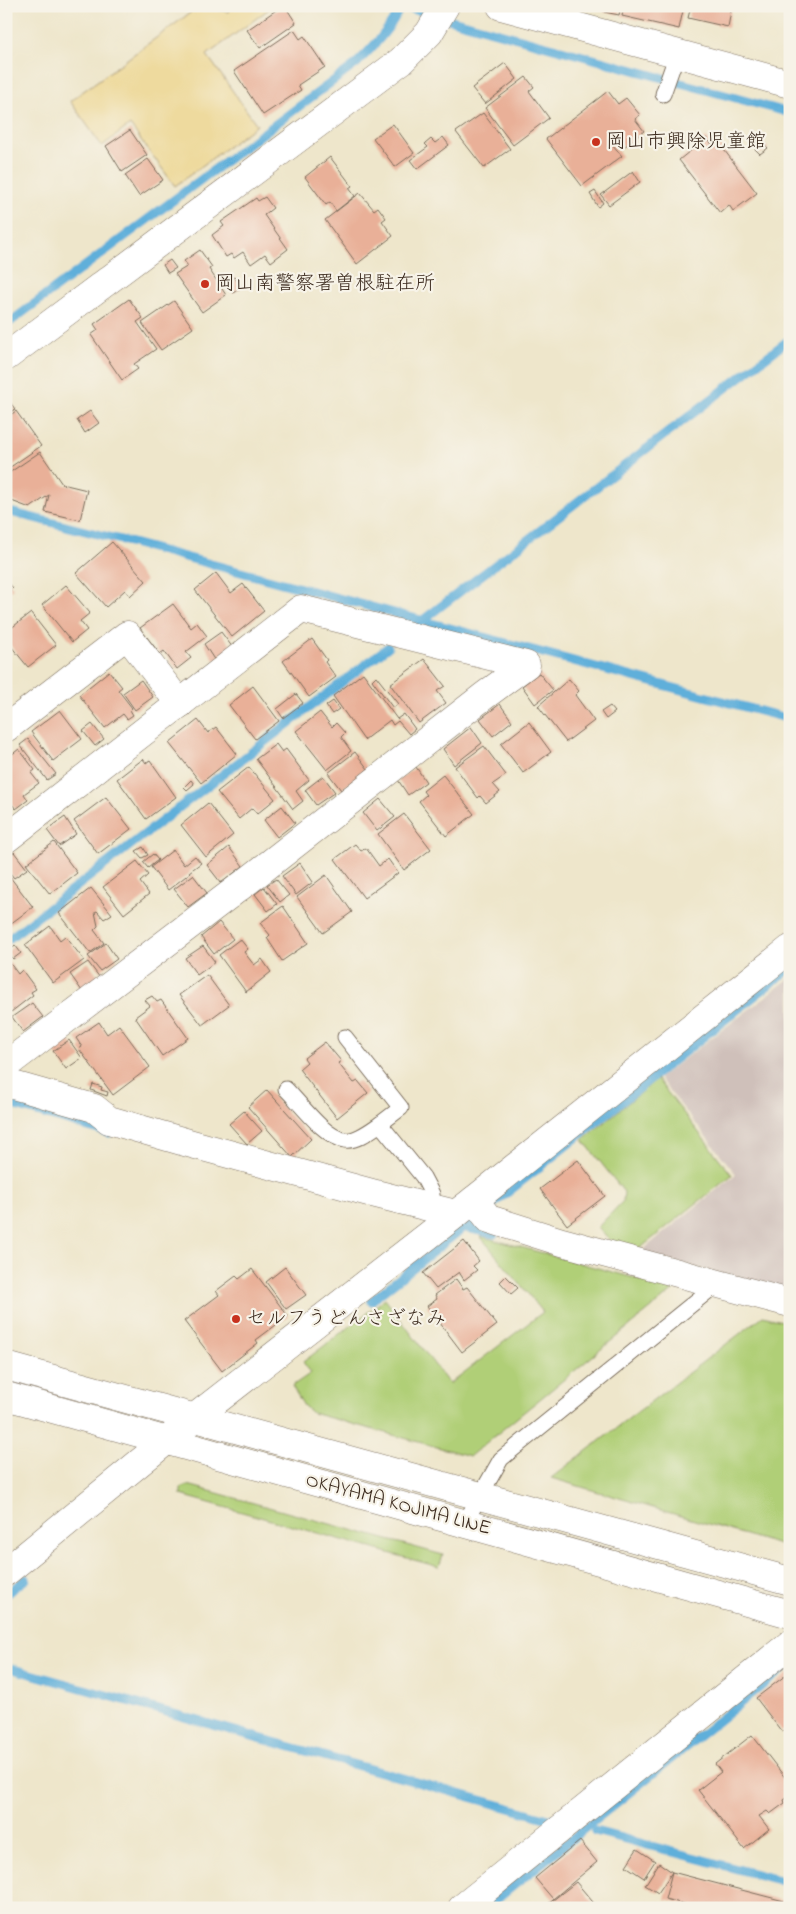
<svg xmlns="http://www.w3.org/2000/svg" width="796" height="1914" viewBox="0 0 796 1914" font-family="'Indie Flower','Klee One',sans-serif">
	<rect width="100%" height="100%" fill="#f7f3e8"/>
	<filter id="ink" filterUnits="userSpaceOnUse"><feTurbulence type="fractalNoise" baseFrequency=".02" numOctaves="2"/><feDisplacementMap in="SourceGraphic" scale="10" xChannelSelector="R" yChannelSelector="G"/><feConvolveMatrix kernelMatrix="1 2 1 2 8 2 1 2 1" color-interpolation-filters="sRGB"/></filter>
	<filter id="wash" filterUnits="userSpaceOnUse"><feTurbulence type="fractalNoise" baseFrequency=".0096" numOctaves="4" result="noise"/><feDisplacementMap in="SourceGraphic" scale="20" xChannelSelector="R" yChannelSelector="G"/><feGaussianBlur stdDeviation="1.12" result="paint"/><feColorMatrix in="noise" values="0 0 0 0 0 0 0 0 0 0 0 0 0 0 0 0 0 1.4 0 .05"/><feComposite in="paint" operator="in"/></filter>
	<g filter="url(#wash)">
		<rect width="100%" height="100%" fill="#eee6cb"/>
		<!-- industrial -->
		<polygon fill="#cfc0ba" points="790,978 790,1292 639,1253 736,1174 659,1078"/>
		<!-- green -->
		<g fill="#b0cf77" stroke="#767c4a">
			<polygon points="657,1079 732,1175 633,1254 618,1249 598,1227 623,1201 624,1192 583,1140"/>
			<polygon points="480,1236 675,1289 470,1456 312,1413 304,1406 292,1386 311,1373 303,1362 385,1299 449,1384 543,1312"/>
			<polygon points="763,1316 790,1323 790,1548 551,1478"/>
			<polygon points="188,1485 443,1555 439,1567 181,1495 181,1488"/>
		</g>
		<!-- sand -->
		<polygon fill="#eeda9e" stroke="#94825e" points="191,6 206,6 228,12 230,6 273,6 207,55 257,125 175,186 130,125 102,146 70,101 190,13"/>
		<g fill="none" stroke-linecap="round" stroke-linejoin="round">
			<!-- stream -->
			<g stroke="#5fafda" stroke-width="9">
				<polyline points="401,6 790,113"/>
				<path d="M 6,325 L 356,64 C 371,49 393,27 400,6"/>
				<polyline points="6,511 125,541 790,719"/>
				<polyline points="419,623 790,339"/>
				<polyline points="6,941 388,647"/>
				<polyline points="6,1103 109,1133"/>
				<polyline points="463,1227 494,1234"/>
				<polyline points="371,1301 790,968"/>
				<polyline points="6,1594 26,1579"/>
				<polyline points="6,1667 552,1820"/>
				<polyline points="595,1831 790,1883"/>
				<polyline points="486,1908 790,1663"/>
			</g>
		</g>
		<g id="blocks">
			<!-- building -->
			<g fill="#e9b098">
				<polygon points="282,6 285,6 296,23 260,48 247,30"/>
				<polygon points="605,6 613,8 614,6 621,6 619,15 604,12"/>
				<polygon points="624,6 684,6 679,29 622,16"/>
				<polygon points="691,6 732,6 728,27 688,18"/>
				<polygon points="294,30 300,39 304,36 325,67 298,85 301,90 263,115 234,71"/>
				<polygon points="505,63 517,79 485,104 472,88"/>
				<polygon points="526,77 534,87 529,91 549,118 513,145 485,108"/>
				<polygon points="608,91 618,104 626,98 640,115 635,119 644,131 624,147 618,139 612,144 622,156 582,186 546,139"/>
				<polygon points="483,113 510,149 484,168 456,132"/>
				<polygon points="393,124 414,153 395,167 373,138"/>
				<polygon points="130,130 147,155 122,172 106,146"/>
				<polygon points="443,137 449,145 417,169 410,160 428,147 425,144 431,139 435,143"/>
				<polygon points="706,138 713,145 718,142 757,193 733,211 729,205 720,213 679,160"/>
				<polygon points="762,142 768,148 760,154 755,149"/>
				<polygon points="330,157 352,186 349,188 355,196 336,211 330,202 326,205 305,177"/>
				<polygon points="148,159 163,180 139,196 125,175"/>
				<polygon points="633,171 640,182 609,205 601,195"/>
				<polygon points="595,191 603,203 598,207 590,194"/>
				<polygon points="360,193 374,210 378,207 386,218 382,221 393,236 357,264 325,220"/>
				<polygon points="265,197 273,208 264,215 288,249 271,262 265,254 251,264 243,252 234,258 231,254 226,257 212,235 224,226 221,222 256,198 258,201"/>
				<polygon points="200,250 212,267 209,269 226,295 202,312 175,274 188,266 184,261"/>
				<polygon points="170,260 176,268 168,273 163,265"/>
				<polygon points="234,277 242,287 233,293 225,283"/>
				<polygon points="129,299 143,318 137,322 156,349 134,364 138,369 122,380 91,335 98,330 94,324"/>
				<polygon points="174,301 193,328 161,350 142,323"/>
				<polygon points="6,397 15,409 6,415"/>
				<polygon points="16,411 41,446 6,470 6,418"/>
				<polygon points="90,411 99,423 85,433 77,420"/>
				<polygon points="40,452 62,484 87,490 80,520 45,512 49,495 30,508 9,500 6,496 6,475"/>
				<polygon points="112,542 146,581 130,596 125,590 106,607 76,573"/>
				<polygon points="216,573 231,593 243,584 264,611 232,637 195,590"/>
				<polygon points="6,580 13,588 6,594"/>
				<polygon points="66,585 90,613 80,621 87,630 72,642 42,605"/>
				<polygon points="173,604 191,628 197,623 207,636 186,652 191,658 177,669 164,651 160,654 140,628"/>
				<polygon points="31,613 56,645 28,667 6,640 6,632"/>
				<polygon points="221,632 233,648 215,661 204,644"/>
				<polygon points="312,639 327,660 325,662 336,677 309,697 283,661"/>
				<polygon points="424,659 445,686 437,691 446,703 419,723 390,684"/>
				<polygon points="109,671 122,687 118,690 132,708 130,710 133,715 127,719 123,714 105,728 79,695"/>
				<polygon points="363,673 397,719 404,714 415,729 409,734 398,721 393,725 390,720 364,740 333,696"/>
				<polygon points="539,673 553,690 535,704 522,686"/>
				<polygon points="376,676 398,704 393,708 372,680"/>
				<polygon points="569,679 579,691 575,695 594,721 566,742 538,706"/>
				<polygon points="141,680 153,697 135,710 123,693"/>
				<polygon points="253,686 279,721 255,739 229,705"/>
				<polygon points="296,694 303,703 283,718 277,709"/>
				<polygon points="333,701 339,709 332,714 326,706"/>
				<polygon points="500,704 512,721 493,736 480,719"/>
				<polygon points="610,706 615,712 606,719 601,712"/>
				<polygon points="60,710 82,739 53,761 31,732"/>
				<polygon points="320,712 332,727 336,723 345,733 341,737 351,751 327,770 296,731"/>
				<polygon points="198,720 208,733 216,727 237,754 201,783 169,743"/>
				<polygon points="529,722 551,752 523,773 501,744"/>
				<polygon points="92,724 104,739 95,746 83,731"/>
				<polygon points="471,727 482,743 454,765 443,749"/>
				<polygon points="28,739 56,774 47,780 20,745"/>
				<polygon points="276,744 282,752 286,749 309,780 296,791 303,801 293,809 256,759"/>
				<polygon points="484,746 506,775 493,784 500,792 486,803 480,796 478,798 455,767"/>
				<polygon points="19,749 35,770 31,773 39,783 24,794 28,800 16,809 6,797 6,759"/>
				<polygon points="355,752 368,769 341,790 328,773"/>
				<polygon points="143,759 146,763 150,760 176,797 146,819 117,779"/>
				<polygon points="249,767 275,799 257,814 252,808 239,819 217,792"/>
				<polygon points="416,767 426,782 408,795 398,780"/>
				<polygon points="443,775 474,814 446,836 419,801 426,795 423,791"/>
				<polygon points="323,776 335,792 316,805 305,790"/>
				<polygon points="191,780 194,784 187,790 184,787"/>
				<polygon points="106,797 131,829 98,854 74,821"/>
				<polygon points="380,799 395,817 377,831 363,813"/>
				<polygon points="208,803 233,835 206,857 181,825"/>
				<polygon points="282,806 295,823 277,837 264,820"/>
				<polygon points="404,814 431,849 404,870 378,834"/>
				<polygon points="65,817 76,834 59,846 47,830"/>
				<polygon points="54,842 77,873 50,894 26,864"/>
				<polygon points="355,844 361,851 366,848 379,866 388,859 398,873 364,898 335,859"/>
				<polygon points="143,847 148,855 142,858 136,851"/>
				<polygon points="229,847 243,866 221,883 207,865"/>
				<polygon points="173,850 184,865 195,856 201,863 189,872 190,873 168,890 151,867"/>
				<polygon points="14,852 27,869 14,878 10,873 6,876 6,858"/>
				<polygon points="153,854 158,860 148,868 143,862"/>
				<polygon points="137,861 148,875 140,882 149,894 124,914 103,887"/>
				<polygon points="300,863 313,882 296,895 282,876"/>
				<polygon points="193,875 207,893 188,907 174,889"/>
				<polygon points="326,875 352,912 323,933 297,897"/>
				<polygon points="10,877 33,907 6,927 6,880"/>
				<polygon points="276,879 289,895 280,902 267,885"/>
				<polygon points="264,887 277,904 268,911 255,894"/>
				<polygon points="91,888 112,914 104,919 97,911 95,912 98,926 94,930 104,943 90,953 59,913"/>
				<polygon points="283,906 308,943 282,961 267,938 270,935 260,923"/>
				<polygon points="219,922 233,939 214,954 201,937"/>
				<polygon points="50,926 60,940 65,936 84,960 53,983 25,945"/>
				<polygon points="240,939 248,949 244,952 254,965 262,959 271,972 246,992 219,955"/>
				<polygon points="106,943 117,959 100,971 88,956"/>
				<polygon points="15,945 21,953 13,959 7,952"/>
				<polygon points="203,946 215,962 197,975 185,958"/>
				<polygon points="9,962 18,974 22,970 36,989 31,992 33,995 11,1012 6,1006 6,964"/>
				<polygon points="88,962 100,978 82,991 70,974"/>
				<polygon points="207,975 229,1005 202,1025 179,995"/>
				<polygon points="152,996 157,1002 161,1000 188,1038 162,1056 135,1017 150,1006 145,1000"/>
				<polygon points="32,1003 43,1017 23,1032 12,1017"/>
				<polygon points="99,1022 107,1034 119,1025 150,1067 113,1095 79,1049 82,1047 76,1038"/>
				<polygon points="69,1040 82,1058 66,1069 53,1051"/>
				<polygon points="325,1042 341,1061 338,1063 354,1083 358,1081 368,1093 337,1118 299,1069 307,1062 304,1058"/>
				<polygon points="93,1084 102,1087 101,1090 108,1092 107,1096 91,1090"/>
				<polygon points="267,1090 311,1139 292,1157 248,1107"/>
				<polygon points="244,1111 262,1131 247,1144 229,1124"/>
				<polygon points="578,1160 605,1196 567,1225 540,1189"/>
				<polygon points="464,1241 479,1261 473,1266 477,1270 464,1280 459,1272 436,1289 423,1273"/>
				<polygon points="285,1267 306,1295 286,1309 266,1282"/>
				<polygon points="252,1269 288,1316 256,1340 258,1343 222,1371 184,1321 219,1295 216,1291 236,1276 239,1279"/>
				<polygon points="506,1276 518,1288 511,1294 500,1282"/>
				<polygon points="456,1279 463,1289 467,1287 497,1325 462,1352 427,1306 437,1299 435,1295"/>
				<polygon points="790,1672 790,1726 782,1732 756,1698"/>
				<polygon points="752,1735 790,1784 790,1796 784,1800 785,1803 770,1814 767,1811 759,1816 769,1829 744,1849 698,1790 721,1772 715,1764"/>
				<polygon points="580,1841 597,1862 553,1899 535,1878"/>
				<polygon points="637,1849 655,1861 644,1878 626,1866"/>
				<polygon points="659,1863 672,1872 658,1893 645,1885"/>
				<polygon points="672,1872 784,1901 783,1908 699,1908 665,1899"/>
				<polygon points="576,1882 598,1908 543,1908"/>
			</g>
		</g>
	</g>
	<g filter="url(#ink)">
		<use href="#blocks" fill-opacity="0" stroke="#7a6c5b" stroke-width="1"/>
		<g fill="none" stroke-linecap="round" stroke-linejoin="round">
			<defs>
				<g id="lane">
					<polyline points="663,94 677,54"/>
					<polyline points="345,1037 401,1108 380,1124"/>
					<path d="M 286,1089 C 300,1103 325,1138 345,1140 C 356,1142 371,1130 380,1124 L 423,1177 L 432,1194 L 432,1207"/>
					<polyline points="464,1524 501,1459 717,1284"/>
				</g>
				<g id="street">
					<polyline points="6,728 127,635 180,704"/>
					<polyline points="6,839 301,609 526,665 484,696 254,876 6,1065"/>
					<polyline points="6,1083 94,1108 109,1120 192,1144 372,1193 456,1214"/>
					<polyline points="474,1200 489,1219 562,1242 790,1303"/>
					<polyline points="6,1572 194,1418 474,1200 790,949"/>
					<polyline points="462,1908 790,1644"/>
				</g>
				<g id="secondary">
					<polyline points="501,6 790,84"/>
					<polyline points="6,357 401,61 429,33 445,6"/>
				</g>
				<g id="primary">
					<polyline points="6,1366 790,1581"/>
					<polyline points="6,1396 790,1614"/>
				</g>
			</defs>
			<!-- lane casing -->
			<use href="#lane" stroke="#7a6c5b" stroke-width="17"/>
			<!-- street casing -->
			<use href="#street" stroke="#7a6c5b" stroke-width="29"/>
			<!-- secondary casing -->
			<use href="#secondary" stroke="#7a6c5b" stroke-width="29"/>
			<!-- primary casing -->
			<use href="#primary" stroke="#7a6c5b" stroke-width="29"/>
			<!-- lane -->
			<use href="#lane" stroke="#fff" stroke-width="15"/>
			<!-- street -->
			<use href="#street" stroke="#fff" stroke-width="28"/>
			<!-- secondary -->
			<use href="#secondary" stroke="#fff" stroke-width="28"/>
			<!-- primary -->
			<use href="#primary" stroke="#fff" stroke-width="28"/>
		</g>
	</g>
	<!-- markers -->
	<g fill="#c8321e" stroke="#f7f3e8" stroke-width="2">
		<circle cx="596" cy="142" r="5"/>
		<circle cx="205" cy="284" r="5"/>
		<circle cx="236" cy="1319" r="5"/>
	</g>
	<g text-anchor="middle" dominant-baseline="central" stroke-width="4.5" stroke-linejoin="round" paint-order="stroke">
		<!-- poi labels -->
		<g font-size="20" fill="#3b2a1e" stroke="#f7f3e8" text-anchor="start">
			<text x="606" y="142">岡山市興除児童館</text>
			<text x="215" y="284">岡山南警察署曽根駐在所</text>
			<text x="246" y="1319">セルフうどんさざなみ</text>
		</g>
		<!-- street labels -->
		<g font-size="20" fill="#3b2a1e" stroke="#f7f3e8">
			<text transform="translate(398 1505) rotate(15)">OKAYAMA KOJIMA LINE</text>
		</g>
	</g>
	<!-- margin -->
	<rect width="796" height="1914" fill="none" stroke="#f7f3e8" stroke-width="25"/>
</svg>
